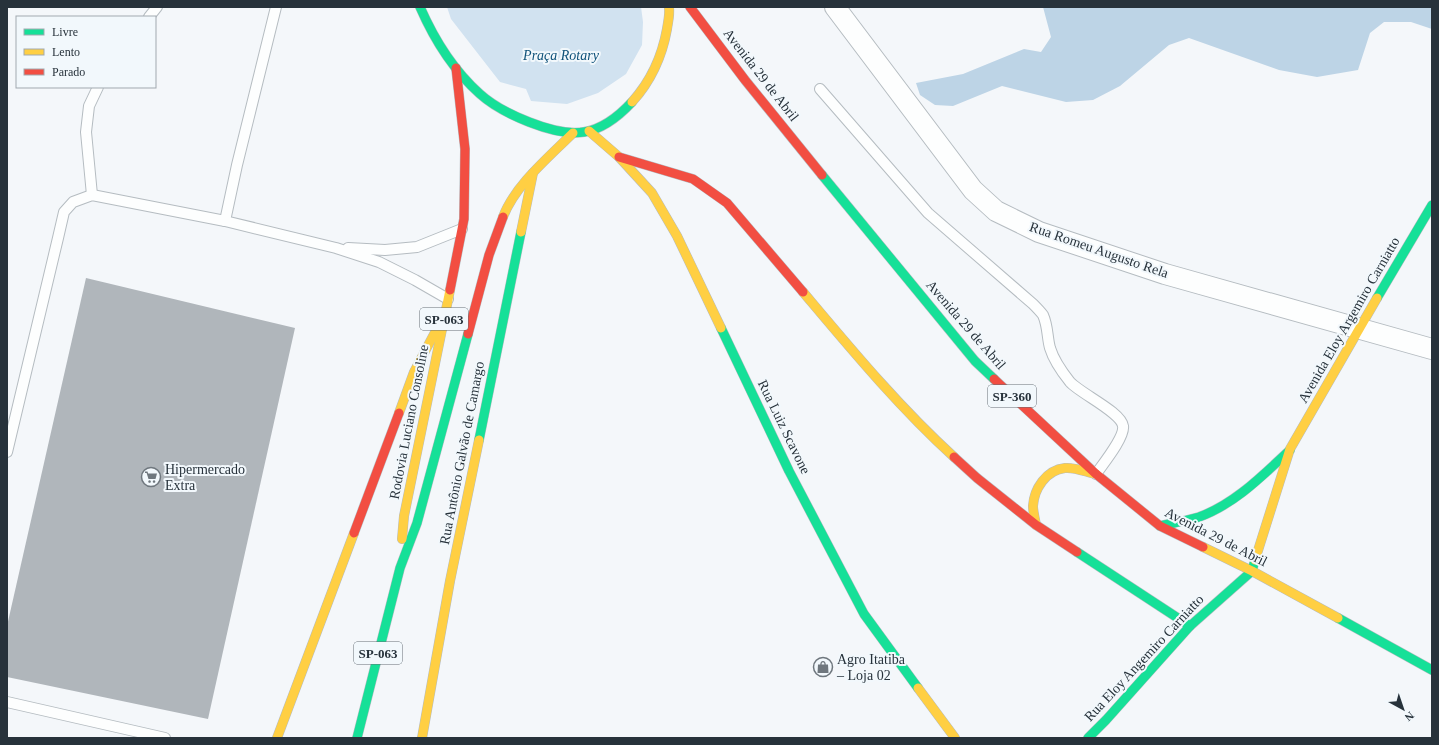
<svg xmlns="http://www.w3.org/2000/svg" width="1439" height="745" viewBox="0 0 1439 745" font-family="'Times New Roman',serif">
	<rect width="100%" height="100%" fill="#f4f7fa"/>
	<!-- green -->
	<polygon fill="#d1e2f0" points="447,7 641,7 643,22 642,45 626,74 598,93 567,104 531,101 526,89 500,82 451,19"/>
	<!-- forest -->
	<polygon fill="#bdd4e6" points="1043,7 1432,7 1432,29 1411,22 1384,22 1370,33 1358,70 1317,77 1279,70 1189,38 1169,45 1120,86 1093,100 1066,102 1002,86 953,106 935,105 920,95 916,83 963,74 1024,49 1041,52 1051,37"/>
	<!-- building -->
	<polygon fill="#b0b6bb" points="86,278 295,328 208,719 7,677 7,626"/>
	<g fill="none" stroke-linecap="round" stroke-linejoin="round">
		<defs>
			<g id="lane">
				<polyline points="149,17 157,7"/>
				<path d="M 820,89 L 928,213 L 1033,304 C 1036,307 1040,311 1043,315 C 1048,326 1047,337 1050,348 C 1054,361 1062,372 1070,382 C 1081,394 1121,412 1123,426 C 1125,437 1103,464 1096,474"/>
				<polyline points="92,195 86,132 89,106 98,87"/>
				<polyline points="225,221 237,165 276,7"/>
				<polyline points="348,248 385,250 417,247 462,229"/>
				<polyline points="7,452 58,238 64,212 73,202 92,195 225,221 336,248 379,262 415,280 448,299"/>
				<polyline points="7,702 165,738"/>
			</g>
			<polyline id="street" points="835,7 973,190 996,211 1039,232 1165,274 1432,349"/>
			<g id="fast">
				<path d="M 420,7 C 434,39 453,70 480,94 C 501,113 555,137 584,132 C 603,129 619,116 632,102"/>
				<polyline points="822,175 975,361 994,379"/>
				<polyline points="1377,298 1432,205"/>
				<polyline points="721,328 789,471 864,614 918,688"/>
				<polyline points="479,440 521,232"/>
				<path d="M 1160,526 C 1173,523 1186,521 1199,517 C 1235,504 1263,475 1290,450"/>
				<polyline points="1077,552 1190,626"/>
				<polyline points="1338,618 1432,670"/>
				<polyline points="357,738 400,568 417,523 468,334"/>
				<polyline points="1088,738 1106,720 1190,626 1252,571 1255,560"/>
			</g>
			<g id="slow">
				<path d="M 632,102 C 651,81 662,57 667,29 C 668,22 670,15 669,7"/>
				<polyline points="589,131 619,157 652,193 677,236 721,328"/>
				<path d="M 503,217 C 515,185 549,157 573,133"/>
				<polyline points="521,232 533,173"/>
				<path d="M 803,292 C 851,349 899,407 954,457"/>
				<polyline points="399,413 414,372 441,321"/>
				<path d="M 1036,525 C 1035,519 1033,512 1033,506 C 1034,489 1046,470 1065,468 C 1075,467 1086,472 1096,474"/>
				<polyline points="402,539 404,516 450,290"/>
				<polyline points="1203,547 1252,571 1338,618"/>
				<polyline points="1255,560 1290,449 1377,298"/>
				<polyline points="918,688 955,738"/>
				<polyline points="277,738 354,533"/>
				<polyline points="422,738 450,581 479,440"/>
			</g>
			<g id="jam">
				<polyline points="690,7 745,80 822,175"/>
				<polyline points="619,157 693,179 727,203 803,292"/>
				<polyline points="450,290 464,219 465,149 456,68"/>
				<polyline points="468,334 489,255 503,217"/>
				<polyline points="994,379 1096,474 1160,526 1203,547"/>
				<polyline points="954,457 977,478 1036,525 1077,552"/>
				<polyline points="354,533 399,413"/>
			</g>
		</defs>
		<!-- lane casing -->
		<use href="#lane" stroke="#b5bcc1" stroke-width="12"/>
		<!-- street casing -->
		<use href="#street" stroke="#b5bcc1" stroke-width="22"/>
		<!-- fast casing -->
		<use href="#fast" stroke="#b5bcc1" stroke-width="10"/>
		<!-- slow casing -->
		<use href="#slow" stroke="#b5bcc1" stroke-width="10"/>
		<!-- jam casing -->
		<use href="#jam" stroke="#b5bcc1" stroke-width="10"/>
		<!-- lane -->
		<use href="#lane" stroke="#fdfefe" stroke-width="10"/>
		<!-- street -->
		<use href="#street" stroke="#fdfefe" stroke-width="20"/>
		<!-- fast -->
		<use href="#fast" stroke="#16e098" stroke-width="9"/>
		<!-- slow -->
		<use href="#slow" stroke="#ffcf43" stroke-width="9"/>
		<!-- jam -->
		<use href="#jam" stroke="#f24e42" stroke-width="9"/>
	</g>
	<!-- icons -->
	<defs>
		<symbol id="supermarket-ring" viewBox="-11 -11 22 22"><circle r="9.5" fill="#f2f8fc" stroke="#6f777e" stroke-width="1.5"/><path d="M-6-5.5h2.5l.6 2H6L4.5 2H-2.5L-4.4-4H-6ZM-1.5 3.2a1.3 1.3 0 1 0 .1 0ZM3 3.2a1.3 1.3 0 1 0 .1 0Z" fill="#6f777e"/></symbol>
		<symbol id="shop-ring" viewBox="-11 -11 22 22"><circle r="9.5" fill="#f2f8fc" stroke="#6f777e" stroke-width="1.5"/><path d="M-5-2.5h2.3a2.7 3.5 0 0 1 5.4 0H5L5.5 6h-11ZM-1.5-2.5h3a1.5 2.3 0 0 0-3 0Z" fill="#6f777e"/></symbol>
	</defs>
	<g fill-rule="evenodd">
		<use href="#supermarket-ring" x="140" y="466" width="22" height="22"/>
		<use href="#shop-ring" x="812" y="656" width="22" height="22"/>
	</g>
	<g text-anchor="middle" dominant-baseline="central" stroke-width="4" stroke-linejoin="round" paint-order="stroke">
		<!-- shield labels -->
		<g fill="#f2f8fc" stroke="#646d75" stroke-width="1">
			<rect x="420" y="308" width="48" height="22" rx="3"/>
			<rect x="988" y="385" width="48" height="22" rx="3"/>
			<rect x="354" y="642" width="48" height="22" rx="3"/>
		</g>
		<g font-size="13" font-weight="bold" fill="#27323b">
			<text x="444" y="319">SP-063</text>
			<text x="1012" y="396">SP-360</text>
			<text x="378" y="653">SP-063</text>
		</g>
		<!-- park labels -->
		<g font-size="14" font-style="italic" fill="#0e5179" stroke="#f2f8fc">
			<text x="561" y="55">Praça Rotary</text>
		</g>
		<!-- street labels -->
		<g font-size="14" fill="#27323b" stroke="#f2f8fc">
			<text transform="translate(761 75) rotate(52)">Avenida 29 de Abril</text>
			<text transform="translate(1099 250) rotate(19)">Rua Romeu Augusto Rela</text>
			<text transform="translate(1349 320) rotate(-60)">Avenida Eloy Argemiro Carniatto</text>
			<text transform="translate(966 325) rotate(49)">Avenida 29 de Abril</text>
			<text transform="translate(409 422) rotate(-79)">Rodovia Luciano Consoline</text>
			<text transform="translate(784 427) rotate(64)">Rua Luiz Scavone</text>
			<text transform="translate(462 453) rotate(-79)">Rua Antônio Galvão de Camargo</text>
			<text transform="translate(1216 537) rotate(27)">Avenida 29 de Abril</text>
			<text transform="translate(1144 658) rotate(-47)">Rua Eloy Angemiro Carniatto</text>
		</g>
		<!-- poi labels -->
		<g font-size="14" fill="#27323b" stroke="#f2f8fc" text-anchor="start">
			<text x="165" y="469">Hipermercado<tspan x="165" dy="16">Extra</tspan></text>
			<text x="837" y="659">Agro Itatiba<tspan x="837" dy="16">– Loja 02</tspan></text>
		</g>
	</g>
	<!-- border -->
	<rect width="1439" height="745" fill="none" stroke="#27323b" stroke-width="16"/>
	<!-- legend -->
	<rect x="16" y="16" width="140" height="72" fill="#f2f8fc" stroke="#a1a9af"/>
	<rect x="24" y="29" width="20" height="6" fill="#16e098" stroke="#a1a9af"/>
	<text x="52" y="36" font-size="12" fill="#27323b">Livre</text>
	<rect x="24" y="49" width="20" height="6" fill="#ffcf43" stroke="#a1a9af"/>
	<text x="52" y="56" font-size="12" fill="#27323b">Lento</text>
	<rect x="24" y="69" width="20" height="6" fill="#f24e42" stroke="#a1a9af"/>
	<text x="52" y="76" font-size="12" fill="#27323b">Parado</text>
	<!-- north arrow -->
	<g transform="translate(1403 709) rotate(140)" stroke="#f2f8fc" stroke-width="3" paint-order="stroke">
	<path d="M0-3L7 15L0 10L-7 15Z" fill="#27323b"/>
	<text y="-6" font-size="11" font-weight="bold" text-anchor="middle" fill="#27323b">N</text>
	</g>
</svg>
